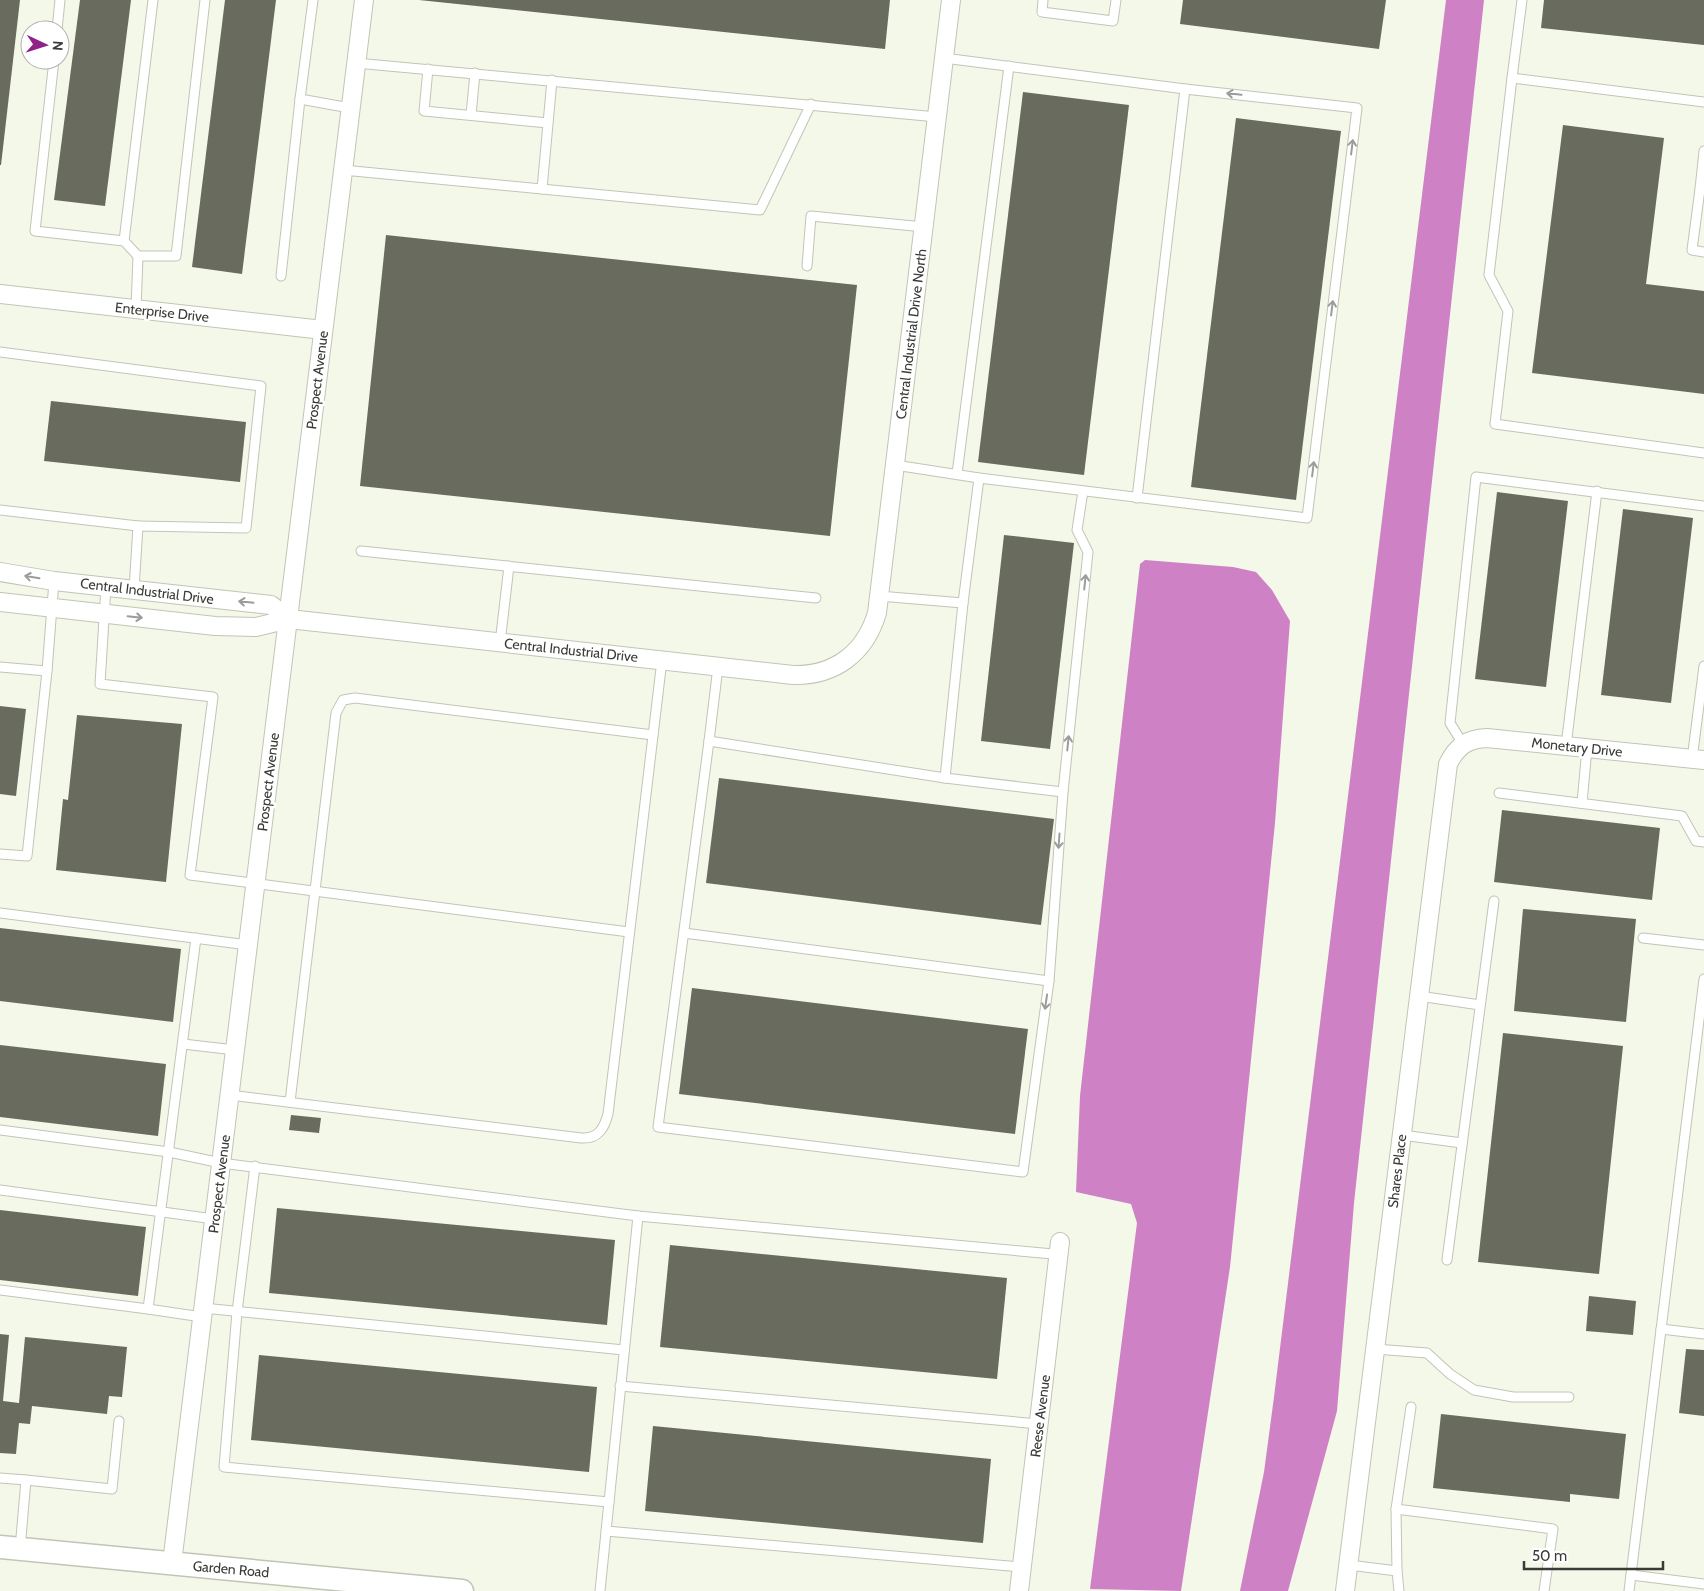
<svg xmlns="http://www.w3.org/2000/svg" width="1704" height="1591" viewBox="0 0 1704 1591" font-family="Cabin,sans-serif">
	<rect width="100%" height="100%" fill="#f4f8e8"/>
	<!-- water -->
	<g fill="#ce81c5">
		<polygon points="1446,0 1484,0 1354,1203 1337,1411 1288,1591 1240,1591 1264,1472 1274,1397"/>
		<polygon points="1145,560 1233,567 1256,572 1272,590 1290,621 1275,823 1230,1267 1181,1591 1090,1589 1137,1223 1131,1204 1076,1192 1080,1096 1140,564"/>
	</g>
	<!-- building -->
	<g fill="#686b5d">
		<polygon points="0,0 20,0 1,165 0,165"/>
		<polygon points="80,0 131,0 105,206 54,200"/>
		<polygon points="225,0 276,0 242,274 192,267"/>
		<polygon points="419,0 890,0 885,49"/>
		<polygon points="1183,0 1386,0 1379,49 1180,24"/>
		<polygon points="1544,0 1704,0 1704,45 1541,28"/>
		<polygon points="1023,92 1129,105 1084,475 978,462"/>
		<polygon points="1236,118 1341,131 1296,500 1191,487"/>
		<polygon points="1563,125 1664,138 1646,284 1704,291 1704,394 1532,373"/>
		<polygon points="386,235 857,285 830,536 360,486"/>
		<polygon points="51,401 246,422 240,482 44,461"/>
		<polygon points="1497,492 1568,501 1546,687 1475,679"/>
		<polygon points="1623,509 1693,518 1671,703 1601,695"/>
		<polygon points="1004,535 1074,543 1050,749 981,741"/>
		<polygon points="0,706 26,709 16,796 0,794"/>
		<polygon points="77,715 182,724 166,882 56,870 63,799 68,800"/>
		<polygon points="719,778 1054,819 1041,925 706,883"/>
		<polygon points="1502,810 1660,828 1652,900 1494,882"/>
		<polygon points="1523,909 1636,919 1626,1022 1514,1011"/>
		<polygon points="0,928 181,949 173,1022 0,1001"/>
		<polygon points="692,988 1028,1029 1015,1134 679,1094"/>
		<polygon points="1503,1033 1623,1046 1599,1274 1478,1262"/>
		<polygon points="0,1045 166,1064 158,1136 0,1117"/>
		<polygon points="291,1115 321,1118 319,1133 289,1130"/>
		<polygon points="277,1208 615,1240 607,1325 269,1293"/>
		<polygon points="0,1210 146,1227 138,1296 0,1280"/>
		<polygon points="670,1245 1007,1278 997,1379 660,1347"/>
		<polygon points="1589,1296 1636,1301 1633,1335 1586,1331"/>
		<polygon points="0,1334 9,1335 3,1401 19,1403 25,1337 127,1347 122,1397 109,1396 107,1414 32,1406 30,1424 19,1423 16,1454 0,1453"/>
		<polygon points="1686,1349 1704,1350 1704,1416 1679,1413"/>
		<polygon points="259,1355 597,1387 589,1472 251,1440"/>
		<polygon points="1441,1414 1626,1434 1619,1499 1570,1494 1570,1502 1433,1488"/>
		<polygon points="653,1426 991,1459 983,1543 645,1511"/>
	</g>
	<g fill="none" stroke-linecap="round" stroke-linejoin="round">
		<defs>
			<g id="service">
				<polyline points="313,0 300,99 350,108"/>
				<polyline points="1043,0 1042,12 1113,21 1116,0"/>
				<polyline points="1522,0 1512,78 1704,102"/>
				<polyline points="57,30 60,0"/>
				<polyline points="54,60 35,231 124,241 138,256 136,309"/>
				<polyline points="356,63 937,117"/>
				<polyline points="428,69 424,111 548,123"/>
				<polyline points="1512,78 1489,275 1508,311 1495,424 1704,453"/>
				<polyline points="471,115 475,73"/>
				<polyline points="343,170 760,210 811,104"/>
				<polyline points="542,189 552,80"/>
				<polyline points="1700,189 1692,250 1704,252"/>
				<polyline points="1704,189 1700,189 1704,151"/>
				<polyline points="124,241 153,0"/>
				<polyline points="138,256 176,256 205,0"/>
				<polyline points="807,266 811,216 924,227"/>
				<polyline points="281,276 300,99"/>
				<polyline points="0,352 261,386 246,528 138,526 134,589"/>
				<polyline points="895,465 979,478 1307,518 1357,108 1185,89 944,58"/>
				<polyline points="957,474 1009,66"/>
				<polyline points="1137,498 1185,89"/>
				<polyline points="0,510 138,526"/>
				<polyline points="361,551 816,598"/>
				<polyline points="106,586 100,684 213,697 190,875 629,932"/>
				<polyline points="879,596 963,603 979,478"/>
				<polyline points="963,603 945,778 1063,792"/>
				<polyline points="500,643 509,566"/>
				<polyline points="0,667 47,671"/>
				<polyline points="718,667 709,741 945,778"/>
				<polyline points="709,741 658,1127 1023,1172 1049,981 1063,792 1088,552 1077,530 1083,491"/>
				<polyline points="1463,744 1450,723 1476,477 1704,506"/>
				<polyline points="1566,746 1597,491"/>
				<polyline points="1692,759 1704,666"/>
				<polyline points="1499,793 1682,816 1696,841 1704,842"/>
				<polyline points="1582,803 1587,748"/>
				<polyline points="0,854 27,856 47,671 54,581"/>
				<polyline points="0,913 248,945"/>
				<polyline points="684,933 1049,981"/>
				<polyline points="196,938 148,1309 202,1317"/>
				<polyline points="1643,938 1704,945"/>
				<polyline points="1419,996 1480,1005"/>
				<polyline points="183,1044 235,1050"/>
				<path d="M 230,1095 L 581,1138 C 598,1139 604,1129 608,1114 L 662,660"/>
				<polyline points="290,1102 336,713 343,700 355,698 653,735"/>
				<polyline points="0,1130 169,1152 221,1163 638,1216 600,1591"/>
				<polyline points="1402,1135 1462,1143"/>
				<polyline points="255,1166 237,1312 224,1467 609,1502"/>
				<polyline points="0,1190 214,1219"/>
				<polyline points="638,1216 1053,1254 1058,1260"/>
				<polyline points="1447,1260 1494,901"/>
				<polyline points="0,1290 148,1309"/>
				<polyline points="203,1308 624,1350"/>
				<polyline points="1661,1329 1704,1334"/>
				<polyline points="1375,1349 1427,1353 1450,1374 1474,1390 1513,1397 1569,1397"/>
				<polyline points="620,1386 1039,1424"/>
				<polyline points="1411,1407 1396,1509 1553,1529 1544,1591"/>
				<polyline points="0,1478 26,1480"/>
				<polyline points="1396,1509 1397,1571"/>
				<polyline points="606,1531 1022,1567"/>
				<polyline points="20,1549 26,1480 112,1489 119,1421"/>
				<polyline points="1349,1565 1397,1571 1399,1591"/>
				<polyline points="1631,1575 1704,1584"/>
				<polyline points="1629,1591 1704,979"/>
			</g>
			<g id="minor">
				<polyline points="0,294 323,330"/>
				<polyline points="0,572 54,581 271,605 289,619"/>
				<path d="M 0,602 L 215,626 L 256,627 L 289,619 L 793,675 C 835,676 865,653 877,613 L 951,0"/>
				<polyline points="172,1563 364,0"/>
				<polyline points="1019,1591 1060,1242"/>
				<path d="M 1345,1591 L 1448,764 C 1457,746 1467,739 1487,738 L 1704,760"/>
			</g>
			<polyline id="tertiary" points="0,1547 462,1591"/>
		</defs>
		<!-- service casing -->
		<use href="#service" stroke="#c1c5b5" stroke-width="11"/>
		<!-- minor casing -->
		<use href="#minor" stroke="#c1c5b5" stroke-width="20"/>
		<!-- tertiary casing -->
		<use href="#tertiary" stroke="#c1c5b5" stroke-width="25"/>
		<!-- service -->
		<use href="#service" stroke="#fff" stroke-width="9"/>
		<!-- minor -->
		<use href="#minor" stroke="#fff" stroke-width="18"/>
		<!-- tertiary -->
		<use href="#tertiary" stroke="#fff" stroke-width="22"/>
	</g>
	<!-- one-way arrows -->
	<defs><path id="oneway-shaft" d="M-6 0H5M1.5-3L5.5 0L1.5 3" fill="none" stroke-width="1.6" stroke-linecap="round" stroke-linejoin="round" transform="scale(1.25)"/></defs>
	<g stroke="#9c9d9a">
		<use href="#oneway-shaft" transform="translate(1234 94) rotate(-174)"/>
		<use href="#oneway-shaft" transform="translate(1352 147) rotate(-83)"/>
		<use href="#oneway-shaft" transform="translate(1332 308) rotate(-83)"/>
		<use href="#oneway-shaft" transform="translate(1313 469) rotate(-83)"/>
		<use href="#oneway-shaft" transform="translate(32 577) rotate(-171)"/>
		<use href="#oneway-shaft" transform="translate(1085 582) rotate(-84)"/>
		<use href="#oneway-shaft" transform="translate(246 602) rotate(-174)"/>
		<use href="#oneway-shaft" transform="translate(135 617) rotate(6)"/>
		<use href="#oneway-shaft" transform="translate(1068 743) rotate(-84)"/>
		<use href="#oneway-shaft" transform="translate(1059 841) rotate(94)"/>
		<use href="#oneway-shaft" transform="translate(1046 1002) rotate(98)"/>
	</g>
	<g text-anchor="middle" dominant-baseline="central" stroke-width="5" stroke-linejoin="round" paint-order="stroke">
		<!-- street labels -->
		<g font-size="14" fill="#393b34" stroke="#fff">
			<text transform="translate(162 312) rotate(6)">Enterprise Drive</text>
			<text transform="translate(911 334) rotate(-83)">Central Industrial Drive North</text>
			<text transform="translate(317 380) rotate(-83)">Prospect Avenue</text>
			<text transform="translate(147 591) rotate(7)">Central Industrial Drive</text>
			<text transform="translate(571 650) rotate(6)">Central Industrial Drive</text>
			<text transform="translate(1577 747) rotate(6)">Monetary Drive</text>
			<text transform="translate(268 782) rotate(-83)">Prospect Avenue</text>
			<text transform="translate(1397 1171) rotate(-83)">Shares Place</text>
			<text transform="translate(219 1184) rotate(-83)">Prospect Avenue</text>
			<text transform="translate(1040 1416) rotate(-83)">Reese Avenue</text>
			<text transform="translate(231 1569) rotate(5)">Garden Road</text>
		</g>
	</g>
	<!-- north arrow -->
	<g transform="translate(45 45) rotate(94)"><circle r="24" fill="#ffffff" stroke="#b0b1ae"/>
	<path d="M0-4L9 19L0 12L-9 19Z" fill="#8f2387"/>
	<text y="-8" font-size="14" font-weight="bold" text-anchor="middle" fill="#393b34">N</text>
	</g>
	<!-- scale -->
	<path d="M1524 1561v8h139v-8" fill="none" stroke="#393b34" stroke-width="2.5"/>
	<text x="1532" y="1561" font-size="15" fill="#393b34" stroke="#ffffff" stroke-width="4" paint-order="stroke">50 m</text>
</svg>
